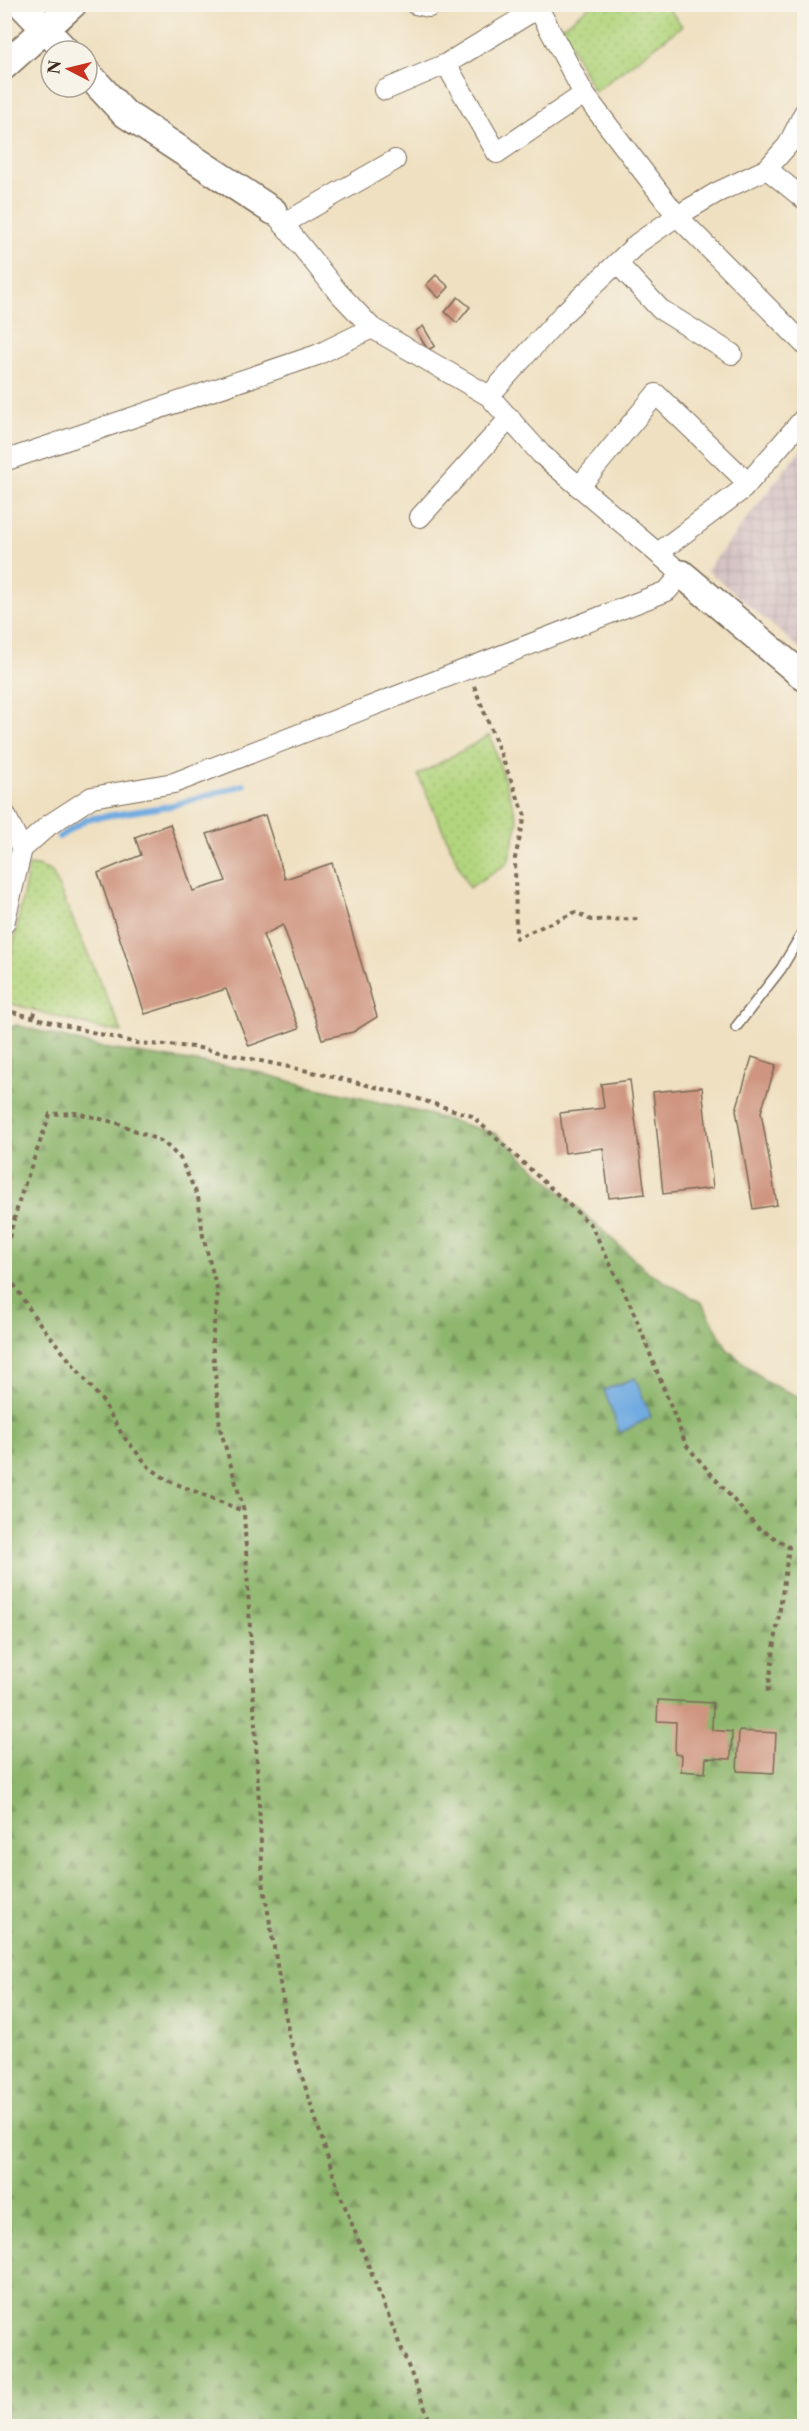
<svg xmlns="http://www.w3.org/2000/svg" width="809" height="2431" viewBox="0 0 809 2431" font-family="'Libre Caslon Text',serif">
	<defs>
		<pattern id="industrial-grid" width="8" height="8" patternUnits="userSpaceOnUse" patternTransform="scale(1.5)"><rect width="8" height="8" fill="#d2bec1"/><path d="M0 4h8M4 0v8" fill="none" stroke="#b5a3a5"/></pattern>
		<pattern id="forest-firs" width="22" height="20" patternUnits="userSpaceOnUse" patternTransform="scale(1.5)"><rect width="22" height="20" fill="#8eb66d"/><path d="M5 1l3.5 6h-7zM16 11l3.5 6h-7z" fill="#759459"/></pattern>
		<pattern id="park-dots" width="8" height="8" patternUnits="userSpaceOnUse" patternTransform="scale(1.5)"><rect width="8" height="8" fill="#b3d57e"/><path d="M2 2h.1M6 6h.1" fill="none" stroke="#9bb76c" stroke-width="1.8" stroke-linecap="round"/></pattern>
	</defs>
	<rect width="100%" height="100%" fill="#f7f3e8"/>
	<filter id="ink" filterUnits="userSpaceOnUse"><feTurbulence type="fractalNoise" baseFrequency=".0167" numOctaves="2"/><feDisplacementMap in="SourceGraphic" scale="12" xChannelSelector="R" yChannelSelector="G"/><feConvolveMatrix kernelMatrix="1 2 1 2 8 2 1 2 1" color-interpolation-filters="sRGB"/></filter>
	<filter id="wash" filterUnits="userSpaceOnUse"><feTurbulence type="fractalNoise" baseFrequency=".008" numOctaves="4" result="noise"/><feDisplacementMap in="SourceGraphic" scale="24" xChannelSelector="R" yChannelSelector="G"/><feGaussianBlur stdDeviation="1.35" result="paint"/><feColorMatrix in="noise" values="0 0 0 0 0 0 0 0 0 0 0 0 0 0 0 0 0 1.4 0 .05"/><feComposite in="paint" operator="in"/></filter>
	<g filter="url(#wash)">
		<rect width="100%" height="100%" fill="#efe0c1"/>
		<!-- industrial -->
		<polygon fill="url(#industrial-grid)" points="804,445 804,652 707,570"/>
		<!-- forest -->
		<polygon fill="url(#forest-firs)" stroke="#647046" stroke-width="1.5" points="16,1025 103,1048 250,1070 308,1086 409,1109 497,1134 648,1272 702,1303 728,1350 768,1383 804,1399 804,2426 5,2426 4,1081 10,1072 10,1061 5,1057 4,1031"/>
		<!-- park -->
		<g fill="url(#park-dots)" stroke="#77804e" stroke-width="1.5">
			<polygon points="593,4 666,5 682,26 594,92 562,27"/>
			<polygon points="490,735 518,821 508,863 469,888 418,775"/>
			<polygon points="29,865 41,867 52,872 122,1032 101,1029 5,1002 5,987"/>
		</g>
		<!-- water -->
		<polygon fill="#71abe1" stroke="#566a80" stroke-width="1.5" points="635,1378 651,1417 620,1433 604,1390"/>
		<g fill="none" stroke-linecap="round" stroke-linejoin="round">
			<!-- stream -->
			<polyline stroke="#71abe1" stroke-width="6" points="59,837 87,819 170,806 244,785"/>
		</g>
		<g id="blocks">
			<!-- building -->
			<g fill="#cf9580">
				<polygon points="436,275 449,287 439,298 426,285"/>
				<polygon points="458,297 470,307 457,323 445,312"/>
				<polygon points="423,326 435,346 428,350 416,331"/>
				<polygon points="265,815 285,879 332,863 377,1017 353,1032 322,1039 283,925 263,935 299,1028 249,1046 226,989 145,1014 98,873 141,855 135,837 170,824 193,891 226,881 207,834"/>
				<polygon points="752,1057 776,1065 761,1112 777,1205 753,1209 736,1110"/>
				<polygon points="630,1080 645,1194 609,1198 603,1148 565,1153 560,1113 604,1108 601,1084"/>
				<polygon points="702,1087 713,1188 663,1194 653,1092"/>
				<polygon points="658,1700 713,1703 712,1730 732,1732 731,1759 706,1758 705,1773 681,1771 682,1755 675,1754 676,1722 657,1721"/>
				<polygon points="739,1731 776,1733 774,1773 737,1771"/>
			</g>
		</g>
	</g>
	<g filter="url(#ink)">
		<use href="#blocks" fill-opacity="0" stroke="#7a6a57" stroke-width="1.5"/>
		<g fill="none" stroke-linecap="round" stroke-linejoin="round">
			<defs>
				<polyline id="lane" points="736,1027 781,969 804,930"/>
				<g id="street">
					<polyline points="415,4 429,7 433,4"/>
					<polyline points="536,4 584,94 677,216 804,344"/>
					<polyline points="446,64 538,8"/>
					<polyline points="385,90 446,64 497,153 584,94"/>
					<polyline points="767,169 804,199"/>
					<polyline points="283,224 395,160"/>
					<polyline points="617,263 660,309 732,354"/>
					<polyline points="489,396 562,315 638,243 677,216 716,193 767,169 788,145 804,113"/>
					<polyline points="4,461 317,355 372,328"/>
					<polyline points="579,487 656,394 748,483"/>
					<polyline points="420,517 510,418"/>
					<polyline points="658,553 743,489 804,418"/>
					<polyline points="4,812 22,849"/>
					<polyline points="4,924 22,849 49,825 92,797 174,783 667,591 682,574 541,454 489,396 372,328 337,291 273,211"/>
				</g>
				<g id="secondary">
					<polyline points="21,4 66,51"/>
					<polyline points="4,66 73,4"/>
					<polyline points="87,73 124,113 273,211"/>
					<polyline points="682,574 804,677"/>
				</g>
			</defs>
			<!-- lane casing -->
			<use href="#lane" stroke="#7a6a57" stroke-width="12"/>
			<!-- street casing -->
			<use href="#street" stroke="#7a6a57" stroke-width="22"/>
			<!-- secondary casing -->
			<use href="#secondary" stroke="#7a6a57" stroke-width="30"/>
			<!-- path -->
			<g stroke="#7a6a57" stroke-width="4" stroke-dasharray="4.5 4.5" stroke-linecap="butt">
				<polyline points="474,686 525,816 515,858 516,938 576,912 591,920 640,919"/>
				<polyline points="4,1010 136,1043 195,1047 308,1071 400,1093 472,1116 591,1225 632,1308 686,1445 757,1527 789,1547 767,1696"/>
				<polyline points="34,1016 36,1007"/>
				<polyline points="4,1255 21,1195 50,1114 77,1113 117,1123 163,1142 180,1158 198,1197 203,1236 218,1293 212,1340 220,1428 244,1511 263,1882 289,2036 338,2189 432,2426"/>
				<polyline points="4,1269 34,1316 103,1402 123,1436 149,1467 167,1480 243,1511"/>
			</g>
			<!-- lane -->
			<use href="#lane" stroke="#fff" stroke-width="9"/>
			<!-- street -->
			<use href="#street" stroke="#fff" stroke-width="20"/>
			<!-- secondary -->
			<use href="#secondary" stroke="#fff" stroke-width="27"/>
		</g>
	</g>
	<!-- margin -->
	<rect width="809" height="2431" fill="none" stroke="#f7f3e8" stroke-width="24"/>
	<!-- north arrow -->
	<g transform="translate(69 69) rotate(277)"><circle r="28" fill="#f7f3e8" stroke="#aca397" stroke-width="1.5"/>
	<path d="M0-4.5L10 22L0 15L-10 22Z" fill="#c8321e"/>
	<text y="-9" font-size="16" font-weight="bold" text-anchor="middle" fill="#3b2a1e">N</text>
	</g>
</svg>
